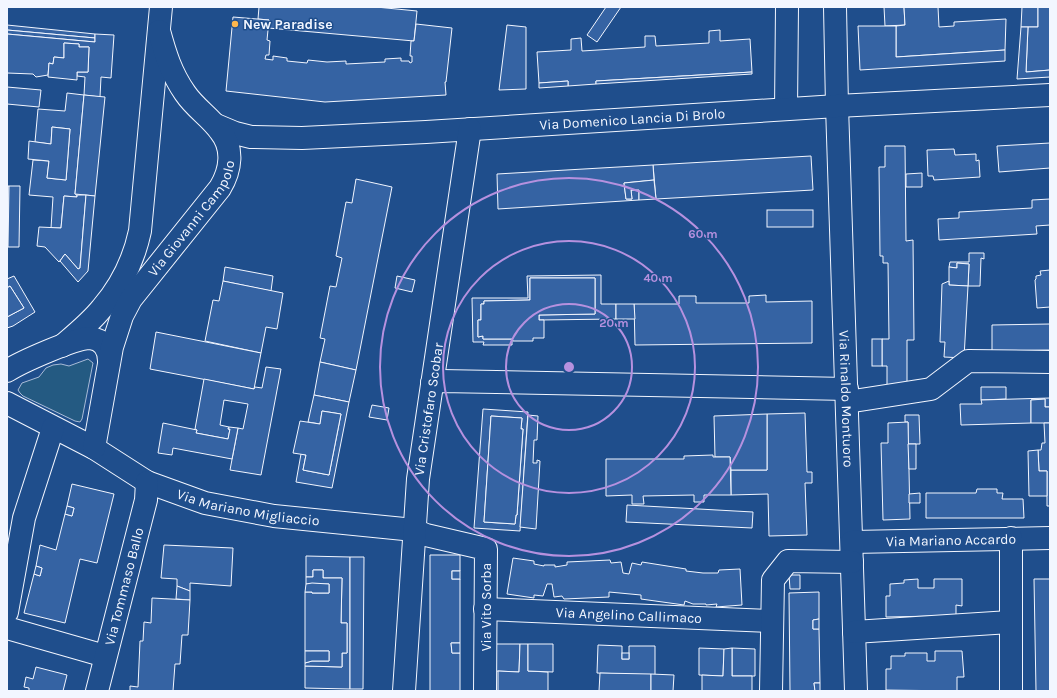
<svg xmlns="http://www.w3.org/2000/svg" width="1057" height="698" viewBox="0 0 1057 698" font-family="Karla,sans-serif">
	<rect width="100%" height="100%" fill="#1f4e8c"/>
	<!-- green -->
	<polygon fill="#245a82" stroke="#a8bbd7" points="88,359 93,363 82,419 80,422 75,421 23,396 20,393 18,390 22,383 39,377 46,368 53,365 61,364 69,366"/>
	<!-- building -->
	<g fill="#3563a3" stroke="#f2f6ff" fill-rule="evenodd">
		<polygon points="259,7 376,7 417,11 414,41 268,28 269,20 258,19"/>
		<polygon points="606,7 621,7 597,42 587,35"/>
		<polygon points="884,7 904,7 905,25 885,26"/>
		<polygon points="904,7 938,7 939,27 954,26 954,22 1006,19 1005,50 896,57 896,26 905,25"/>
		<polygon points="1022,7 1038,7 1038,27 1021,27"/>
		<polygon points="1038,7 1050,7 1050,70 1026,72 1028,27 1038,27"/>
		<polygon points="233,17 269,20 267,40 270,41 269,55 266,55 265,59 273,60 273,56 287,58 287,61 307,63 308,60 327,62 346,61 346,64 385,62 385,59 401,58 401,61 409,61 410,63 412,62 412,56 410,56 411,41 414,41 416,24 452,28 446,82 445,82 446,95 325,102 226,91"/>
		<polygon points="7,25 95,34 95,38 7,30"/>
		<polygon points="507,25 526,27 526,89 499,90"/>
		<polygon points="858,26 896,26 896,57 1005,50 1005,61 860,70"/>
		<polygon points="1021,27 1028,27 1026,72 1050,70 1050,77 1017,79"/>
		<polygon points="7,30 95,38 95,42 7,34"/>
		<polygon points="720,30 720,41 750,39 752,72 596,81 596,84 568,86 568,81 539,83 537,52 571,50 571,39 581,38 582,51 645,47 645,36 655,36 656,46 709,43 709,31"/>
		<polygon points="7,34 95,42 95,34 114,35 111,78 101,77 100,97 84,95 85,77 77,76 77,72 88,72 89,47 79,47 79,44 64,43 64,58 54,57 53,64 49,63 48,75 36,77 33,74 7,73"/>
		<polygon points="64,43 79,44 79,47 89,47 88,72 77,72 77,80 48,77 49,63 53,64 54,57 64,58"/>
		<polygon points="752,72 752,74 596,84 596,81"/>
		<polygon points="568,81 568,86 539,88 539,83"/>
		<polygon points="7,87 41,90 39,107 7,104"/>
		<polygon points="67,93 84,95 75,194 77,195 77,197 64,196 61,228 51,228 53,197 29,195 33,160 49,161 47,178 66,180 70,129 52,127 51,144 35,142 38,109 65,111"/>
		<polygon points="84,95 105,97 95,196 75,194"/>
		<polygon points="52,127 70,129 66,180 47,178 49,161 28,159 29,141 51,144"/>
		<polygon points="1050,143 1050,168 999,172 997,146"/>
		<polygon points="885,146 905,146 906,241 913,240 914,340 907,340 907,387 887,387 887,366 882,366 882,339 889,339 888,263 883,263 883,256 880,256 879,167 885,167"/>
		<polygon points="954,149 955,155 976,154 976,161 979,160 980,177 934,180 933,176 928,176 927,150"/>
		<polygon points="811,156 813,190 656,199 653,165"/>
		<polygon points="653,165 654,180 624,183 626,199 632,199 631,190 639,190 639,200 498,209 497,174"/>
		<polygon points="922,173 922,187 906,187 906,174"/>
		<polygon points="356,179 392,187 356,370 320,362 325,339 320,338 330,286 336,287 342,258 336,256 346,202 352,203"/>
		<polygon points="654,180 656,199 639,200 639,190 631,190 632,199 626,199 624,183"/>
		<polygon points="7,186 9,186 7,269"/>
		<polygon points="9,186 20,186 19,247 8,247"/>
		<polygon points="77,195 86,195 80,268 78,269 65,254 59,262 45,247 37,246 39,227 61,228 64,196 77,197"/>
		<polygon points="86,195 95,196 88,271 78,282 60,261 65,254 78,269 80,268"/>
		<polygon points="1050,199 1050,225 1036,226 1037,234 939,240 938,219 959,218 959,212 1032,208 1032,200"/>
		<rect x="767" y="210" width="46" height="17"/>
		<polygon points="969,253 984,253 984,259 981,258 980,286 968,286 969,264 957,263 957,268 949,267 950,262 969,262"/>
		<polygon points="957,263 969,264 968,286 949,285 949,267 957,268"/>
		<polygon points="225,267 273,276 271,291 223,281"/>
		<polygon points="1050,270 1050,307 1037,308 1035,280 1036,279 1036,276 1041,275 1040,271"/>
		<polygon points="601,275 601,304 616,304 616,319 539,320 539,315 595,314 595,278 530,278 530,300 484,301 484,304 481,304 481,320 478,320 478,337 483,336 483,339 512,339 512,345 483,345 484,342 473,342 472,298 528,298 527,276"/>
		<polygon points="14,276 35,312 13,326 7,328 7,317 24,308 10,286 7,288 7,279"/>
		<polygon points="397,276 415,280 412,292 395,288"/>
		<polygon points="530,278 595,278 595,314 539,315 539,320 544,320 544,338 533,338 533,341 513,341 512,339 483,339 483,336 478,337 478,320 481,320 481,304 484,304 484,301 530,300"/>
		<polygon points="223,281 283,293 277,329 266,327 261,353 205,341 213,300 219,301"/>
		<polygon points="949,281 949,285 968,286 964,358 944,357 945,342 940,342 942,284"/>
		<polygon points="10,286 24,308 7,317 7,288"/>
		<polygon points="766,295 766,302 812,301 812,343 635,345 634,304 679,304 679,296 696,296 696,303 749,303 749,296"/>
		<polygon points="616,304 634,304 635,319 616,319"/>
		<polygon points="1050,324 1050,350 992,351 992,325"/>
		<polygon points="156,332 261,353 254,389 150,369"/>
		<rect x="872" y="339" width="10" height="27"/>
		<polygon points="320,362 356,370 349,402 314,395"/>
		<polygon points="266,367 281,369 261,475 230,470 238,428 243,429 248,404 224,400 220,425 229,427 228,429 230,429 228,439 196,433 197,430 195,429 204,379 254,389 255,387 262,388"/>
		<polygon points="981,387 1006,387 1006,399 981,400"/>
		<polygon points="314,395 349,402 332,488 296,482 301,454 306,455 303,470 329,475 341,414 322,411 320,424 308,422"/>
		<polygon points="1050,398 1050,407 1045,407 1045,399 1031,400 1031,423 961,425 960,404 982,404 981,400"/>
		<polygon points="1045,399 1045,407 1050,407 1050,423 1031,423 1031,400"/>
		<polygon points="372,405 389,408 387,420 369,417"/>
		<path d="M 483,409 L 528,412 L 520,531 L 474,528 ZM 491,416 L 522,418 L 521,429 L 523,429 L 517,515 L 516,515 L 515,524 L 484,522 Z"/>
		<polygon points="322,411 341,414 329,475 303,470 306,455 293,453 300,421 320,424"/>
		<polygon points="805,413 807,472 812,472 812,483 805,483 807,535 769,536 768,494 731,495 731,470 767,470 767,414"/>
		<polygon points="767,414 767,470 731,470 730,457 715,457 714,416"/>
		<polygon points="528,415 538,416 537,440 534,440 533,463 537,463 537,460 540,461 536,529 520,527"/>
		<polygon points="905,415 919,415 920,444 908,444 908,422 905,422"/>
		<polygon points="491,416 522,418 521,429 523,429 517,515 516,515 515,524 484,522"/>
		<polygon points="908,422 910,519 883,520 881,443 888,443 888,423"/>
		<polygon points="163,423 197,430 196,433 228,439 230,429 228,429 229,427 238,428 232,459 173,448 172,455 158,453"/>
		<polygon points="1044,423 1050,423 1050,506 1047,506 1047,471 1039,471 1038,450 1041,450 1042,443 1045,443"/>
		<polygon points="908,444 916,444 916,469 909,469"/>
		<polygon points="1038,450 1039,471 1047,471 1047,496 1029,496 1028,451"/>
		<polygon points="713,455 713,457 730,457 731,495 704,495 704,502 694,502 694,495 643,496 644,504 632,504 632,495 606,496 606,459 684,459 684,456"/>
		<polygon points="72,484 114,494 97,563 80,559 65,623 24,613 34,574 40,576 42,568 36,566 40,545 56,550 65,514 72,516 74,508 67,506"/>
		<polygon points="977,489 997,489 997,493 1003,493 1002,499 1023,499 1024,518 926,518 926,493 976,493"/>
		<polygon points="920,493 920,503 909,503 909,494"/>
		<polygon points="627,505 753,512 752,528 626,522"/>
		<polygon points="67,506 74,508 72,516 65,514"/>
		<polygon points="164,545 233,548 231,586 190,583 190,591 177,586 177,579 161,578"/>
		<polygon points="430,555 460,555 460,571 452,571 452,579 460,579 460,643 451,643 452,653 460,653 460,691 430,691"/>
		<polygon points="306,556 350,557 350,689 305,688 305,666 342,667 342,653 347,653 347,623 341,623 342,578 323,578 323,570 313,570 313,577 306,577"/>
		<polygon points="350,557 364,557 363,689 350,689"/>
		<polygon points="513,558 534,561 534,564 544,566 544,565 555,565 555,567 567,565 567,562 610,560 611,563 621,562 623,573 629,574 632,563 641,565 642,562 686,569 686,571 703,573 718,573 719,570 740,569 742,605 716,607 717,604 706,605 706,604 693,604 685,601 684,605 641,599 641,595 609,592 609,597 564,599 562,596 554,597 552,584 547,584 543,596 534,595 534,598 507,594"/>
		<polygon points="36,566 42,568 40,576 34,574"/>
		<polygon points="313,570 323,570 323,578 342,578 341,623 347,623 347,653 342,653 342,667 305,666 305,663 312,661 329,661 329,651 305,651 305,592 312,592 312,593 329,593 329,584 306,584 306,577 313,577"/>
		<rect x="452" y="571" width="8" height="8"/>
		<polygon points="789,575 800,575 800,589 790,589"/>
		<polygon points="918,579 918,588 934,588 934,579 962,579 962,606 956,605 956,619 935,616 886,617 886,596 890,596 890,584 904,583 904,580"/>
		<polygon points="1034,579 1050,579 1050,691 1036,691"/>
		<polygon points="312,583 329,584 329,593 312,593 312,592 305,592 306,584"/>
		<polygon points="177,586 190,591 190,600 176,599"/>
		<polygon points="819,592 819,619 813,620 813,629 819,629 820,683 814,683 815,691 790,691 789,593"/>
		<polygon points="152,598 190,600 188,635 182,635 180,664 175,664 173,691 130,691 130,686 138,687 140,641 143,641 144,622 151,623"/>
		<polygon points="819,619 819,629 813,629 813,620"/>
		<polygon points="451,643 460,643 460,653 452,653"/>
		<polygon points="496,644 520,644 519,672 496,671"/>
		<polygon points="520,644 528,644 528,671 548,672 548,691 498,691 498,671 519,672"/>
		<polygon points="528,644 553,644 553,672 528,671"/>
		<polygon points="598,645 622,646 622,659 629,659 629,646 655,646 655,675 597,673"/>
		<polygon points="699,648 724,649 723,676 699,675"/>
		<polygon points="732,648 755,649 755,676 732,676"/>
		<polygon points="732,648 732,676 752,676 752,691 702,691 702,675 723,676 724,649"/>
		<polygon points="305,651 329,651 329,661 312,661 305,663"/>
		<polygon points="935,651 962,651 964,677 957,677 957,691 886,690 886,669 891,669 891,656 905,656 905,653 927,653 927,661 935,661"/>
		<rect x="622" y="653" width="7" height="6"/>
		<polygon points="36,667 67,675 63,691 29,691 29,688 24,687 26,677 33,679"/>
		<polygon points="600,673 651,674 651,691 599,691"/>
		<polygon points="651,674 674,675 673,691 651,691"/>
		<polygon points="814,683 820,683 820,691 815,691"/>
	</g>
	<g fill="none" stroke-linecap="round" stroke-linejoin="round">
		<defs>
			<g id="minor">
				<path id="s1" d="M 835,7 L 837,106 L 856,691"/>
				<polyline points="786,109 787,7"/>
				<path id="s2" d="M 216,125 L 235,133 L 251,137 L 302,138 L 426,132 L 837,106 L 1050,95"/>
				<path d="M 62,346 C 76,334 91,322 102,308 C 121,286 134,259 140,231 L 161,7"/>
				<path d="M 7,371 C 21,362 75,338 90,338 C 103,339 109,350 109,361"/>
				<polyline points="432,383 441,381 847,389"/>
				<polyline points="847,402 931,389 968,361 1050,362"/>
				<path id="s3" d="M 7,403 L 94,448 L 147,482 L 205,503 L 274,516 L 414,530 L 426,535 L 486,549 L 485,691"/>
				<path id="s4" d="M 94,448 L 112,347 L 122,316 L 131,299 L 220,188 C 231,170 234,148 220,131 C 210,117 195,108 185,93 C 171,73 165,53 159,31"/>
				<path id="s5" d="M 852,542 L 1050,538"/>
				<path id="s6" d="M 485,609 L 772,621"/>
				<polyline points="7,612 24,518 53,428"/>
				<polyline points="7,628 105,656"/>
				<polyline points="854,632 1010,622"/>
				<path id="s7" d="M 97,691 L 146,500 L 147,482"/>
				<path id="s8" d="M 404,691 L 418,479 L 470,129"/>
				<polyline points="771,691 773,580 788,561 852,562"/>
				<polyline points="1011,691 1011,538"/>
			</g>
		</defs>
		<!-- minor casing -->
		<use href="#minor" stroke="#f2f6ff" stroke-width="24"/>
		<!-- minor -->
		<use href="#minor" stroke="#1f4e8c" stroke-width="22"/>
	</g>
	<!-- distance rings -->
	<g fill="none" stroke="#b691df" stroke-width="2">
		<circle cx="569" cy="367" r="63"/>
		<circle cx="569" cy="367" r="126"/>
		<circle cx="569" cy="367" r="189"/>
	</g>
	<!-- markers -->
	<circle fill="#ffb74d" stroke="#1f4e8c" stroke-width="1.5" cx="235" cy="24" r="4"/>
	<g text-anchor="middle" dominant-baseline="central" stroke-width="3" stroke-linejoin="round" paint-order="stroke">
		<!-- poi labels -->
		<g font-size="14" font-weight="bold" fill="#f2f6ff" stroke="#1f4e8c" text-anchor="start">
			<text x="243" y="24">New Paradise</text>
		</g>
		<!-- street labels -->
		<g font-size="14" fill="#f2f6ff" stroke="#1f4e8c">
			<text stroke="none"><textPath href="#s2" startOffset="419">Via Domenico Lancia Di Brolo</textPath></text>
			<text stroke="none"><textPath href="#s4" startOffset="256">Via Giovanni Campolo</textPath></text>
			<text stroke="none"><textPath href="#s1" startOffset="392">Via Rinaldo Montuoro</textPath></text>
			<text stroke="none"><textPath href="#s8" startOffset="283">Via Cristofaro Scobar</textPath></text>
			<text stroke="none"><textPath href="#s3" startOffset="266">Via Mariano Migliaccio</textPath></text>
			<text stroke="none"><textPath href="#s5" startOffset="99">Via Mariano Accardo</textPath></text>
			<text stroke="none"><textPath href="#s7" startOffset="108">Via Tommaso Ballo</textPath></text>
			<text transform="translate(486 607) rotate(-90)">Via Vito Sorba</text>
			<text stroke="none"><textPath href="#s6" startOffset="144">Via Angelino Callimaco</textPath></text>
		</g>
	</g>
	<circle cx="569" cy="367" r="6" fill="#b691df" stroke="#1f4e8c" stroke-width="2"/>
	<g font-size="12" text-anchor="middle" font-weight="bold" fill="#b691df" stroke="#1f4e8c" stroke-width="3" stroke-linejoin="round" paint-order="stroke">
		<text x="703" y="238">60 m</text>
		<text x="658" y="282">40 m</text>
		<text x="614" y="327">20 m</text>
	</g>
	<!-- border -->
	<rect width="1057" height="698" fill="none" stroke="#f2f6ff" stroke-width="16"/>
</svg>
